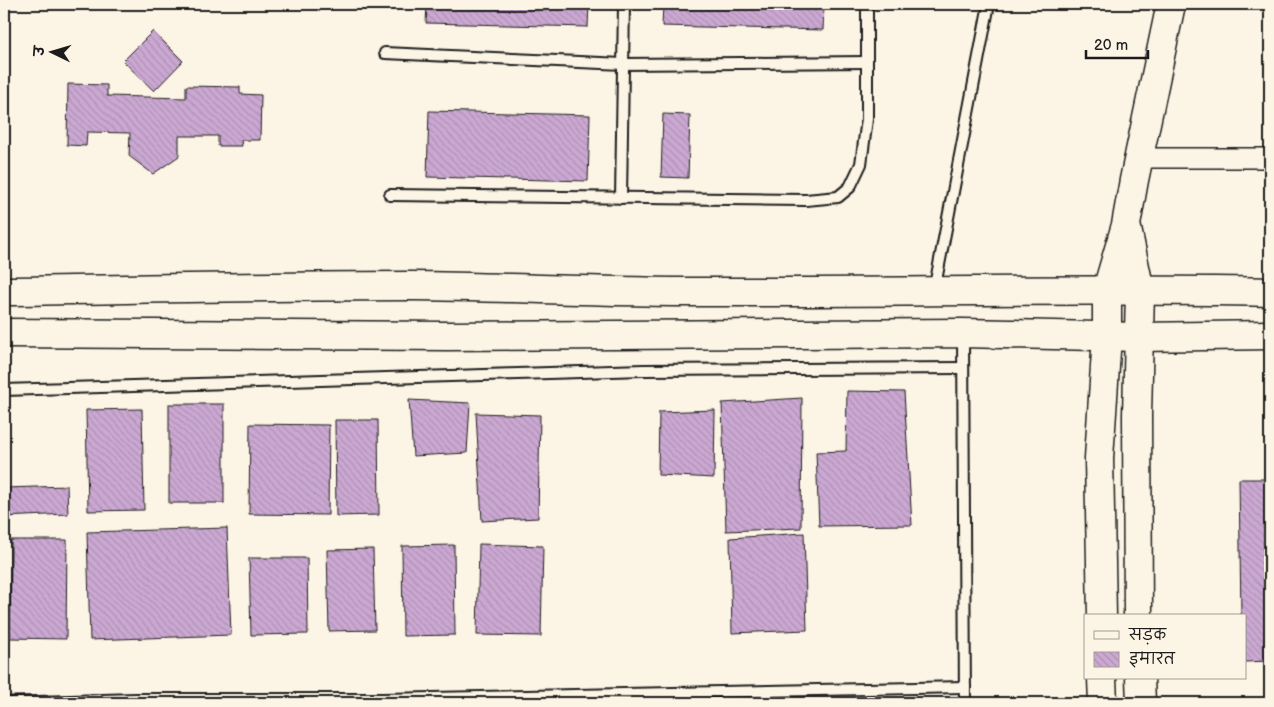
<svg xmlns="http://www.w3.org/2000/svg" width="1274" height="707" viewBox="0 0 1274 707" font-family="'Balsamiq Sans','Playpen Sans Deva',sans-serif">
	<defs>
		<pattern id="building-back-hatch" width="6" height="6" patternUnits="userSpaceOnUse" patternTransform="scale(1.25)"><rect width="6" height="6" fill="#cba8d2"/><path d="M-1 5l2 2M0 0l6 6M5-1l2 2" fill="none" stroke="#ae90b4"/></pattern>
	</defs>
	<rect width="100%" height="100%" fill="#fcf5e5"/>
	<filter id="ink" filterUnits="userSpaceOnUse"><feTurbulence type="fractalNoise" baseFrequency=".02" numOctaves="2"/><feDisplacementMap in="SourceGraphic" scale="10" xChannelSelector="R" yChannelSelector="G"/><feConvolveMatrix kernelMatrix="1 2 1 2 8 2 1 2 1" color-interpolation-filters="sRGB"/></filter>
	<g filter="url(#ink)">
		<!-- building -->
		<g fill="url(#building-back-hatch)" stroke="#1c1c1c">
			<polygon points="427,4 589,4 588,27 426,23"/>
			<polygon points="663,4 824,4 823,30 662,26"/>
			<polygon points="153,31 183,61 154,91 123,61"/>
			<polygon points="68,84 107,85 107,96 186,98 186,86 240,87 240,94 261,95 260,140 241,140 242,146 218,146 218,136 179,136 179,156 153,174 129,156 130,133 87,132 86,146 67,145"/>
			<polygon points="429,111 590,115 588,181 427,177"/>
			<polygon points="663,114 690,115 688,178 661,177"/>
			<polygon points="847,391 904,392 912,525 819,526 816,452 846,451"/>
			<polygon points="802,398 801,528 726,531 722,403"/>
			<polygon points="409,400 470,403 467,453 413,456"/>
			<rect x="169" y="404" width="55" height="99"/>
			<polygon points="142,409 144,510 88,511 86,410"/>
			<polygon points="715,410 714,478 658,475 659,412"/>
			<polygon points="476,413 540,415 538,518 482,521"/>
			<polygon points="335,420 378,420 379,515 336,516"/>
			<polygon points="250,424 329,425 328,515 249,514"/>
			<polygon points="1239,479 1270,479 1270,661 1245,662 1245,616 1241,616"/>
			<polygon points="67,486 68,514 4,517 4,488"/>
			<polygon points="227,528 231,635 90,640 87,532"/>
			<polygon points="804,533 807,630 732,633 730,538"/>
			<polygon points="11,540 67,540 66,639 10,638"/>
			<polygon points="479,544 543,546 541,636 477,635"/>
			<polygon points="454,545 455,635 403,636 402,546"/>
			<polygon points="373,549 375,630 329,631 327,550"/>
			<polygon points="249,558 307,558 308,634 251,635"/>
		</g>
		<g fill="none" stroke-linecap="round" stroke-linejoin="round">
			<defs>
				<g id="lane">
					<polyline points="385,53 623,64 867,62"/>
					<polyline points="390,195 806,200 838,197 850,187 861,164 867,119 867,4"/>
					<polyline points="621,198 624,4"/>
					<polyline points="934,291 989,4"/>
					<polyline points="963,334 965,703"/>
					<polyline points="4,390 643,370 963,368"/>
					<polyline points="4,703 136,699 383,699 965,687"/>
				</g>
				<polyline id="street" points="1139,158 1270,158"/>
				<g id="secondary">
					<polyline points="1127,229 1140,291 1137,415 1138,616"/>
					<path d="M 4,291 C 139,289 275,286 411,286 C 509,287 606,292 704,292 C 893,293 1082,288 1270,292"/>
					<polyline points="4,333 447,336 963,333 1140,337 1270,335"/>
					<polyline points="1102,616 1099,458 1107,336 1107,290 1126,225 1134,180 1171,4"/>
					<polyline points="1102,678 1103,703"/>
					<polyline points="1140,678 1141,703"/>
				</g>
			</defs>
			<!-- lane casing -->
			<use href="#lane" stroke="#1c1c1c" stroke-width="14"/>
			<!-- street casing -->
			<use href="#street" stroke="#1c1c1c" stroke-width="22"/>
			<!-- secondary casing -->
			<use href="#secondary" stroke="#1c1c1c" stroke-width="31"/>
			<!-- lane -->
			<use href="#lane" stroke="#fcf5e5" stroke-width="10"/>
			<!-- street -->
			<use href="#street" stroke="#fcf5e5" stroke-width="19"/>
			<!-- secondary -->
			<use href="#secondary" stroke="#fcf5e5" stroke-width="28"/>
		</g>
	</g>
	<!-- margin -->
	<rect width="1274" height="707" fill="none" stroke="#fcf5e5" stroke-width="20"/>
	<rect x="10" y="10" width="1254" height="687" fill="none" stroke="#1c1c1c" stroke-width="2" filter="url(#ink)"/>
	<!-- legend -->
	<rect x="1084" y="614" width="162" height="65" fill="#fcf5e5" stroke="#a29e95"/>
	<rect x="1094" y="631" width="25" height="8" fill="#fcf5e5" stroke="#a29e95"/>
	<text x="1129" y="640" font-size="15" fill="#1c1c1c">सड़क</text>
	<rect x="1094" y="652" width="25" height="15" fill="url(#building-back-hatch)" stroke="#a29e95"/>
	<text x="1129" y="664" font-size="15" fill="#1c1c1c">इमारत</text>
	<!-- north arrow -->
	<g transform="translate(52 52) rotate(275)" stroke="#fcf5e5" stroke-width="4" paint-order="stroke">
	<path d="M0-4L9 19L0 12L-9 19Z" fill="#1c1c1c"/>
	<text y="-8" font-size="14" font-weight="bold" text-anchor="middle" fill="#1c1c1c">उ</text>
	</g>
	<!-- scale -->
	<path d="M1086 50v8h62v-8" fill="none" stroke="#1c1c1c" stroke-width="2.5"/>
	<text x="1094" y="50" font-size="15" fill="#1c1c1c" stroke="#fcf5e5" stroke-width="4" paint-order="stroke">20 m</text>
</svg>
